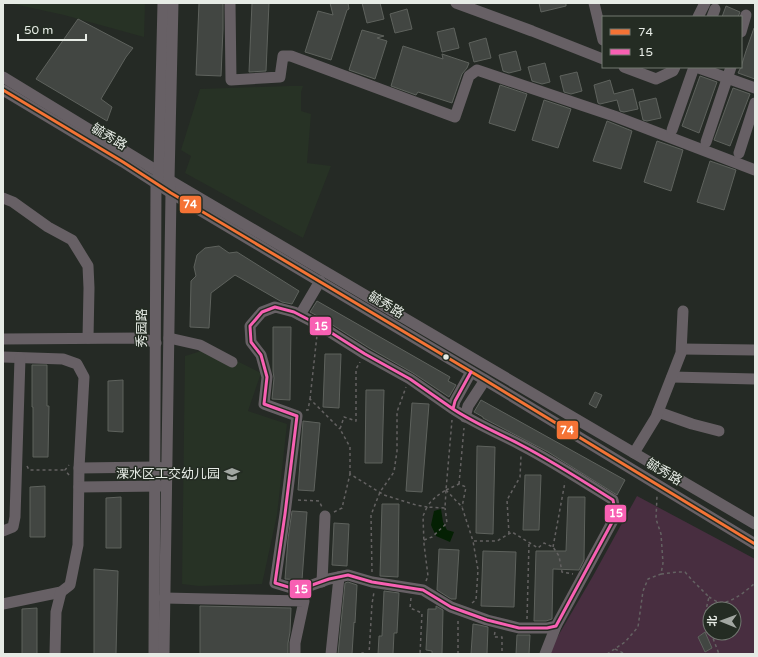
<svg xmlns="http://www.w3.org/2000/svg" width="758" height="657" viewBox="0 0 758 657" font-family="'Varela Round','Noto Sans SC',sans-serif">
	<rect width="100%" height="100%" fill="#252a25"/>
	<!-- built -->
	<g fill="#273225">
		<polygon points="9,3 145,3 144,37 64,15"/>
		<polygon points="289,86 303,86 301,92 301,111 311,114 307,163 331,166 303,238 185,173 191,156 181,150 200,89"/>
		<polygon points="211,348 261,373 248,411 287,424 277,515 262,584 199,586 182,584 185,356"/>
	</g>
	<!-- green -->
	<path fill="#482e40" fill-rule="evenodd" d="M 637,496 L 755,559 L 755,654 L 550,654 L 551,648 L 593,576 ZM 710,609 L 734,609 L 734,633 L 710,633 Z"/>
	<!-- water -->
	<polygon fill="#042003" points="441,509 443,522 447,530 454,532 450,542 436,536 431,525 434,511"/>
	<!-- building -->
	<g fill="#424642" stroke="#5e625d">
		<polygon points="199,3 223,3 223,29 221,76 196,75"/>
		<polygon points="252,3 269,3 266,71 249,72"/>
		<polygon points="330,3 348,3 349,9 347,10 331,60 305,52 318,11 333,15"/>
		<polygon points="362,3 380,3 384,19 367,23"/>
		<polygon points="539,3 566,3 566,6 541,12"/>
		<polygon points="726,6 740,12 738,17 722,17"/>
		<polygon points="407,9 412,29 395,33 390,14"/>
		<polygon points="78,19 133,48 126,57 101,99 112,107 107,121 36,79"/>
		<polygon points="454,28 459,48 442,52 437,32"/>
		<polygon points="754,28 755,28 755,79 738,73 741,67 746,51"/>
		<polygon points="362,30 384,36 377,38 387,41 375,79 349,70"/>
		<polygon points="486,38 491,58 474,62 469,43"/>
		<polygon points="403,46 443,59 442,54 469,63 467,68 462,74 452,103 418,92 416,95 391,86"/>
		<polygon points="516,51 521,70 509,73 503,71 499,55"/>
		<polygon points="545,63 550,82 542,84 532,81 528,67"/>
		<polygon points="577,72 582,91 571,94 564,92 560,76"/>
		<polygon points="700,76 717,82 699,133 682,126"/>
		<polygon points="610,80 614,94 633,89 638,109 624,112 620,111 617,100 600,104 598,103 594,85"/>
		<polygon points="500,85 527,94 515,131 489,123"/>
		<polygon points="733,88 750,94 730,146 714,140"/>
		<polygon points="656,98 661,118 647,121 643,120 639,102"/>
		<polygon points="544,100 571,109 558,148 532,140"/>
		<polygon points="607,121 632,131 621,169 593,161"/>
		<polygon points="657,141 683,150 671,191 644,182"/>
		<polygon points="710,161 736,170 724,210 697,202"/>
		<polygon points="219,246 229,253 237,252 299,291 292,304 282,302 235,275 211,293 209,328 190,327 191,281 196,276 194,267 197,255 205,248"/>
		<polygon points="317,301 450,377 448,381 456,385 449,397 413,373 369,348 323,319 310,312"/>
		<polygon points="273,327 291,327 290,400 272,399 274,378 273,371"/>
		<polygon points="325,354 341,354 339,408 323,407"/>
		<polygon points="32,365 47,365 47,406 49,406 48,457 33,457 33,407 32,407"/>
		<polygon points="123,380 123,432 108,431 108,381"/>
		<polygon points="366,390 384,390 382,463 365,463"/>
		<polygon points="595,392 602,395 596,408 589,404"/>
		<polygon points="481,400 625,480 617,495 548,452 483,418 483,417 474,412"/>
		<polygon points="412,403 429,404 422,492 406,491"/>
		<polygon points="303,421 320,423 314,491 298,490"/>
		<polygon points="477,446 495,447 493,534 476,533"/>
		<polygon points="525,475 541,475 539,530 523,530"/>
		<polygon points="45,486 45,537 30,537 30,487"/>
		<polygon points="121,497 121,548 106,548 106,498"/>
		<polygon points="568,497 585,497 584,560 579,570 553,569 552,619 546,621 534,621 536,551 566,551"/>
		<polygon points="382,504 399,504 398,577 380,576"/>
		<polygon points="292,511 307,512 302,580 285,579 288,539"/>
		<polygon points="334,523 349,524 347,566 332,565"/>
		<polygon points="439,549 459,550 456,599 451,599 437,590"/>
		<polygon points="483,551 516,552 514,607 481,606"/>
		<polygon points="94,569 118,571 116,654 94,654"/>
		<polygon points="348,582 357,585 355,623 354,622 352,654 338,654 345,583"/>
		<polygon points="384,591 399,593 397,633 394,633 393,654 378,654 379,636 382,636"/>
		<polygon points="200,606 291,608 290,632 288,643 288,654 200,654"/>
		<polygon points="436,606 443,610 442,654 432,654 432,651 426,650 428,609 436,609"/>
		<polygon points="37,608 37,654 22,654 22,609"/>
		<polygon points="473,624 479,625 488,627 487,654 471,654"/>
		<polygon points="705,632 712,648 705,652 698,637"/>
		<polygon points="517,635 530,635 529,654 516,654"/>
	</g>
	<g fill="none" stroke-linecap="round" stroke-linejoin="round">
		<!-- path -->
		<g stroke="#646262" stroke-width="1.5" stroke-dasharray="3 3" stroke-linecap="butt">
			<polyline points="310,399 317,335"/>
			<polyline points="306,410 308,410 310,399 340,429"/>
			<polyline points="27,466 29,470 65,470"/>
			<polyline points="350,474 350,447 340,429 344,417 356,421 356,369 360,362"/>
			<polyline points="69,475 65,470 69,465"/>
			<polyline points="459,484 464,428"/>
			<polyline points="446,490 462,507 473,541 497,541 512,532 538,548 544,543 553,547 559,556 562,572 573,574"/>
			<polyline points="446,490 459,484 466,487 462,507"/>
			<polyline points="298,500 319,501 322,507"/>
			<path d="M 334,512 L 342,508 L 350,474 L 384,495 L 416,505 L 427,507 C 432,499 438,495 446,490 L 452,420"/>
			<polyline points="509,534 507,500 520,477 521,456"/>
			<polyline points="424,540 432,537 447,523 445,508"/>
			<polyline points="553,547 565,482"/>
			<polyline points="372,572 371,515 380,492 394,472 397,451 397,412 406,387"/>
			<polyline points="661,574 678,572 685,572 693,581 709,597 705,614 710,631"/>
			<polyline points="426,581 428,576 424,544 423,516 427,507 445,508 446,490"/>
			<path d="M 709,597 C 711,598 715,601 718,602 C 730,605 746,591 755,583"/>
			<polyline points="411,598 410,608 422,613 420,654"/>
			<polyline points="472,603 476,600 478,570 473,541"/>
			<polyline points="527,619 529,543"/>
			<polyline points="495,632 494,637 502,637 502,654"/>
			<polyline points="711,633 719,654"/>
			<polyline points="615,649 625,654"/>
			<polyline points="362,654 362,653 369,654 372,604 374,592"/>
			<polyline points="458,654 458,620"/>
			<polyline points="607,654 625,642 638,627 643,591 648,579 661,574 663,563 661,534 656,519 657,496"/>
		</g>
		<!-- minor -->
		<g stroke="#676065" stroke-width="11">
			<polyline points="230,3 231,80 280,77 283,56 291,56 455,117 469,76 477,70 614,116 755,170"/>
			<polyline points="456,3 532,31 603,59"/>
			<polyline points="594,3 603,40"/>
			<polyline points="698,17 705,3"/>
			<polyline points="712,17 715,9"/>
			<polyline points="741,32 746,15"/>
			<polyline points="624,67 656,79 673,71 675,67"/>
			<polyline points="696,67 755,88"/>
			<polyline points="3,77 159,172 169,180 755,524"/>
			<polyline points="3,90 123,162 171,193 485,380 755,544"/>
			<polyline points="672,130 694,67"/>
			<polyline points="706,142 731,67"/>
			<polyline points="739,153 755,103"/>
			<polyline points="3,198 13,202 48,227 72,240 88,266 89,288 88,338"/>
			<polyline points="300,315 320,281"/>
			<polyline points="169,338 200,345 232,362"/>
			<polyline points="3,339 141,338 156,343"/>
			<polyline points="682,349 755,350"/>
			<polyline points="3,357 63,359 77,364 84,377 79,468 78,545 70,585 61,592 3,604"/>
			<polyline points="672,377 755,379"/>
			<path d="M 453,409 C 474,423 498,433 521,445 C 552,461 583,481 613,500 L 616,515 L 556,626 L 547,628 L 519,628 L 487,620 L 451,607 L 423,590 L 372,582 L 348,575 L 329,579 L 298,590 L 275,583 L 285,514 L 297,416 L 264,404 L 267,377 L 261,355 L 251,342 L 250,326 L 262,312 L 275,307 L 294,312 L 319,325 L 365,354 L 410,379 L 453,409 L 455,401 L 471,372"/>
			<polyline points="658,412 692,424 719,431"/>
			<polyline points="465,417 468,406 485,380"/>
			<polyline points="634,453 656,417 681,353 683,311"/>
			<polyline points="79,468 155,467 163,468"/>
			<polyline points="79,487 162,486"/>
			<polyline points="3,531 13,527 15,517 20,358"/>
			<polyline points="322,582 325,516"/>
			<polyline points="164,598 304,601 295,643 295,654"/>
			<polyline points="55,654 56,612 61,592"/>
			<polyline points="154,654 156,183 159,172 163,3"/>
			<polyline points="164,654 171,193 169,180 173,3"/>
			<polyline points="331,654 339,577"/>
			<polyline points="545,654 556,626"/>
		</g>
		<defs>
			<polyline id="bus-1" points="3,90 123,162 171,193 485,380 755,544"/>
			<path id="bus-2" d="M 453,409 C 474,423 498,433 521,445 C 552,461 583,481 613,500 L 616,515 L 556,626 L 547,628 L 519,628 L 487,620 L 451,607 L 423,590 L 372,582 L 348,575 L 329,579 L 298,590 L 275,583 L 285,514 L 297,416 L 264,404 L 267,377 L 261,355 L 251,342 L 250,326 L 262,312 L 275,307 L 294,312 L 319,325 L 365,354 L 410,379 L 453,409 L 455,401 L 471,372"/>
		</defs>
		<!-- bus-1 casing -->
		<use href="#bus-1" stroke="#242c23" stroke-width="6"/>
		<!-- bus-2 casing -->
		<use href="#bus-2" stroke="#242c23" stroke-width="6"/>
		<!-- bus-1 -->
		<use href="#bus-1" stroke="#f57335" stroke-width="3"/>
		<!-- bus-2 -->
		<use href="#bus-2" stroke="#f860b3" stroke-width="3"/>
	</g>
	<!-- icons -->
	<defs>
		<symbol id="school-bare" viewBox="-9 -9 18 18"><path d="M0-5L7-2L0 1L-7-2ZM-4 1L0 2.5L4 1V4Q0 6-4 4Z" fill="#a2a7a2" stroke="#242c23" stroke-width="2.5" paint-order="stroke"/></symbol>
	</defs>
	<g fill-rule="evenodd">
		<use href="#school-bare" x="221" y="463" width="22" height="22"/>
	</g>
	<!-- markers -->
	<circle fill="#e6ebe5" stroke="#242c23" stroke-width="1.5" cx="446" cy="357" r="3.5"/>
	<g text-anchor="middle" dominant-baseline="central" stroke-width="3" stroke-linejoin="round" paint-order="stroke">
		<!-- street labels -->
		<g font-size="13" fill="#e6ebe5" stroke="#242c23">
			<text transform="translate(109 137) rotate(31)">毓秀路</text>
			<text transform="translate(386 305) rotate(31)">毓秀路</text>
			<text transform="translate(142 328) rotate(-90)">秀园路</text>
			<text transform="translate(664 472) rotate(31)">毓秀路</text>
		</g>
		<!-- poi labels -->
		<g font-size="13" fill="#e6ebe5" stroke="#242c23" text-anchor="end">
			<text x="220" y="474">溧水区工交幼儿园</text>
		</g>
	</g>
	<g stroke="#242c23" stroke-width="1.5">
		<rect x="179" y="195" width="23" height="19" rx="4" fill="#f57335"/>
		<rect x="309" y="316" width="23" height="20" rx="4" fill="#f860b3"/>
		<rect x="556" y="420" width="23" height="20" rx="4" fill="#f57335"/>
		<rect x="604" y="504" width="23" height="19" rx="4" fill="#f860b3"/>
		<rect x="289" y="579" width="23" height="20" rx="4" fill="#f860b3"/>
	</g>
	<g font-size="11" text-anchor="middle" font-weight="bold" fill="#fff">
		<text x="190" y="208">74</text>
		<text x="321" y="330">15</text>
		<text x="567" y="434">74</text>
		<text x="616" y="517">15</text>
		<text x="301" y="593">15</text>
	</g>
	<!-- border -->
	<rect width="758" height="657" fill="none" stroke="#e6ebe5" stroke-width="8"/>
	<!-- legend -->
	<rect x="602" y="16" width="140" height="52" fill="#242c23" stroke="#727871"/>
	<rect x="610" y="29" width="20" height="6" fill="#f57335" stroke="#727871"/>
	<text x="638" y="36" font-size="12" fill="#e6ebe5">74</text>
	<rect x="610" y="49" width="20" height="6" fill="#f860b3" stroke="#727871"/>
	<text x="638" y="56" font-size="12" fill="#e6ebe5">15</text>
	<!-- north arrow -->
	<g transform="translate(722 621) rotate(271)"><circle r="19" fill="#242c23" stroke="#727871"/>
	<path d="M0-3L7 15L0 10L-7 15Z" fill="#a2a7a2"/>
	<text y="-6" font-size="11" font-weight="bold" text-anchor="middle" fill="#e6ebe5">北</text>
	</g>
	<!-- scale -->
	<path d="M18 34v6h68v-6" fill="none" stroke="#e6ebe5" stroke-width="2"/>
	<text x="24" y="34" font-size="12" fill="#e6ebe5" stroke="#242c23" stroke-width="3" paint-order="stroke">50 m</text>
</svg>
